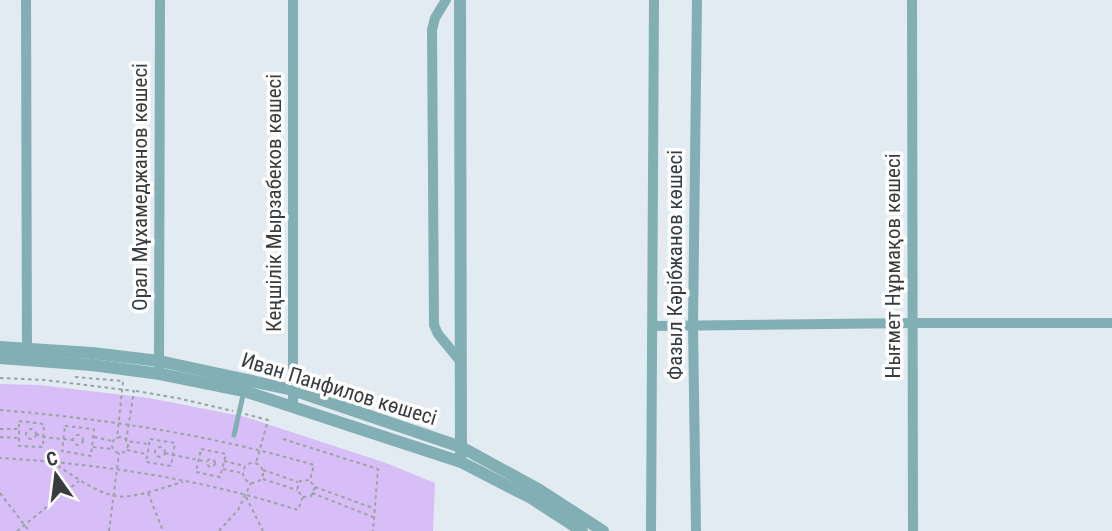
<svg xmlns="http://www.w3.org/2000/svg" width="1112" height="531" viewBox="0 0 1112 531" font-family="'Roboto Condensed',sans-serif">
	<rect width="100%" height="100%" fill="#e2ebf1"/>
	<!-- green -->
	<polygon fill="#d8bef6" points="0,384 39,385 149,398 246,417 386,463 435,483 433,531 0,531"/>
	<g fill="none" stroke-linecap="round" stroke-linejoin="round">
		<!-- path -->
		<g stroke="#9ba2a6" stroke-width="2" stroke-dasharray="3.5 3.5" stroke-linecap="butt">
			<polyline points="75,377 123,381 117,439"/>
			<polyline points="0,378 45,380 134,391 126,441 149,444"/>
			<polyline points="136,391 177,398 233,411"/>
			<path d="M 0,410 C 107,419 211,435 314,465 L 310,480 L 300,481 L 297,490 L 303,497 L 298,510 C 201,479 102,464 0,458"/>
			<polyline points="245,414 268,420 256,463"/>
			<polygon points="19,421 44,424 43,447 19,446"/>
			<polygon points="65,426 94,429 91,456 62,451"/>
			<polyline points="0,429 19,429"/>
			<circle cx="31" cy="434" r="5"/>
			<polyline points="36,434 43,437 72,440"/>
			<circle cx="78" cy="440" r="5"/>
			<polyline points="0,437 19,438"/>
			<polyline points="94,437 113,441"/>
			<circle cx="120" cy="445" r="8"/>
			<polygon points="150,439 175,443 171,466 146,462"/>
			<polyline points="283,439 378,469 373,531"/>
			<polyline points="93,447 112,449"/>
			<circle cx="160" cy="452" r="5"/>
			<polygon points="201,449 226,454 220,477 196,472"/>
			<polyline points="127,450 146,454"/>
			<polyline points="165,453 207,462"/>
			<circle cx="211" cy="463" r="4"/>
			<polyline points="224,461 245,466"/>
			<path d="M 52,462 C 71,474 90,489 111,495 C 130,501 164,487 183,482"/>
			<circle cx="253" cy="473" r="10"/>
			<polyline points="223,469 242,473"/>
			<polyline points="263,470 298,482"/>
			<polyline points="263,479 297,490"/>
			<polyline points="315,487 373,508"/>
			<polyline points="0,493 29,531"/>
			<polyline points="148,493 163,531"/>
			<polyline points="312,493 373,517"/>
			<polyline points="246,497 263,531"/>
			<polyline points="303,497 311,496 315,487 310,481"/>
			<polyline points="17,531 79,481"/>
			<polyline points="109,531 119,453"/>
			<polyline points="219,531 238,510 251,483"/>
		</g>
		<!-- service -->
		<polyline stroke="#82afb3" stroke-width="5" points="234,435 244,391"/>
		<!-- minor -->
		<g stroke="#82afb3" stroke-width="10">
			<polyline points="26,0 27,354"/>
			<polyline points="446,0 435,18 432,30 434,325 438,334 461,362"/>
			<polyline points="912,0 913,531"/>
			<polyline points="653,326 912,323 1112,323"/>
			<polyline points="159,367 160,0"/>
			<polyline points="293,406 293,0"/>
			<polyline points="651,531 654,0"/>
			<polyline points="696,531 693,325 697,0"/>
		</g>
		<!-- tertiary -->
		<g stroke="#82afb3" stroke-width="12">
			<polyline points="460,0 461,455"/>
			<polyline points="0,347 92,353 159,361 293,390 461,447 538,489 603,531"/>
			<polyline points="0,358 92,365 160,374 244,391 461,462 531,498 582,531"/>
		</g>
	</g>
	<g text-anchor="middle" dominant-baseline="central" stroke-width="7" stroke-linejoin="round" paint-order="stroke">
		<!-- street labels -->
		<g font-size="21" fill="#393c3f" stroke="#fff">
			<text transform="translate(140 187) rotate(-90)">Орал Мұхамеджанов көшесі</text>
			<text transform="translate(274 203) rotate(-90)">Кеңшілік Мырзабеков көшесі</text>
			<text transform="translate(675 265) rotate(-90)">Фазыл Кәрібжанов көшесі</text>
			<text transform="translate(893 266) rotate(-90)">Нығмет Нұрмақов көшесі</text>
			<text transform="translate(339 389) rotate(17)">Иван Панфилов көшесі</text>
		</g>
	</g>
	<!-- north arrow -->
	<g transform="translate(56 475) rotate(346)" stroke="#ffffff" stroke-width="5" paint-order="stroke">
	<path d="M0-5L12 26L0 18L-12 26Z" fill="#393c3f"/>
	<text y="-10" font-size="19" font-weight="bold" text-anchor="middle" fill="#393c3f">С</text>
	</g>
</svg>
